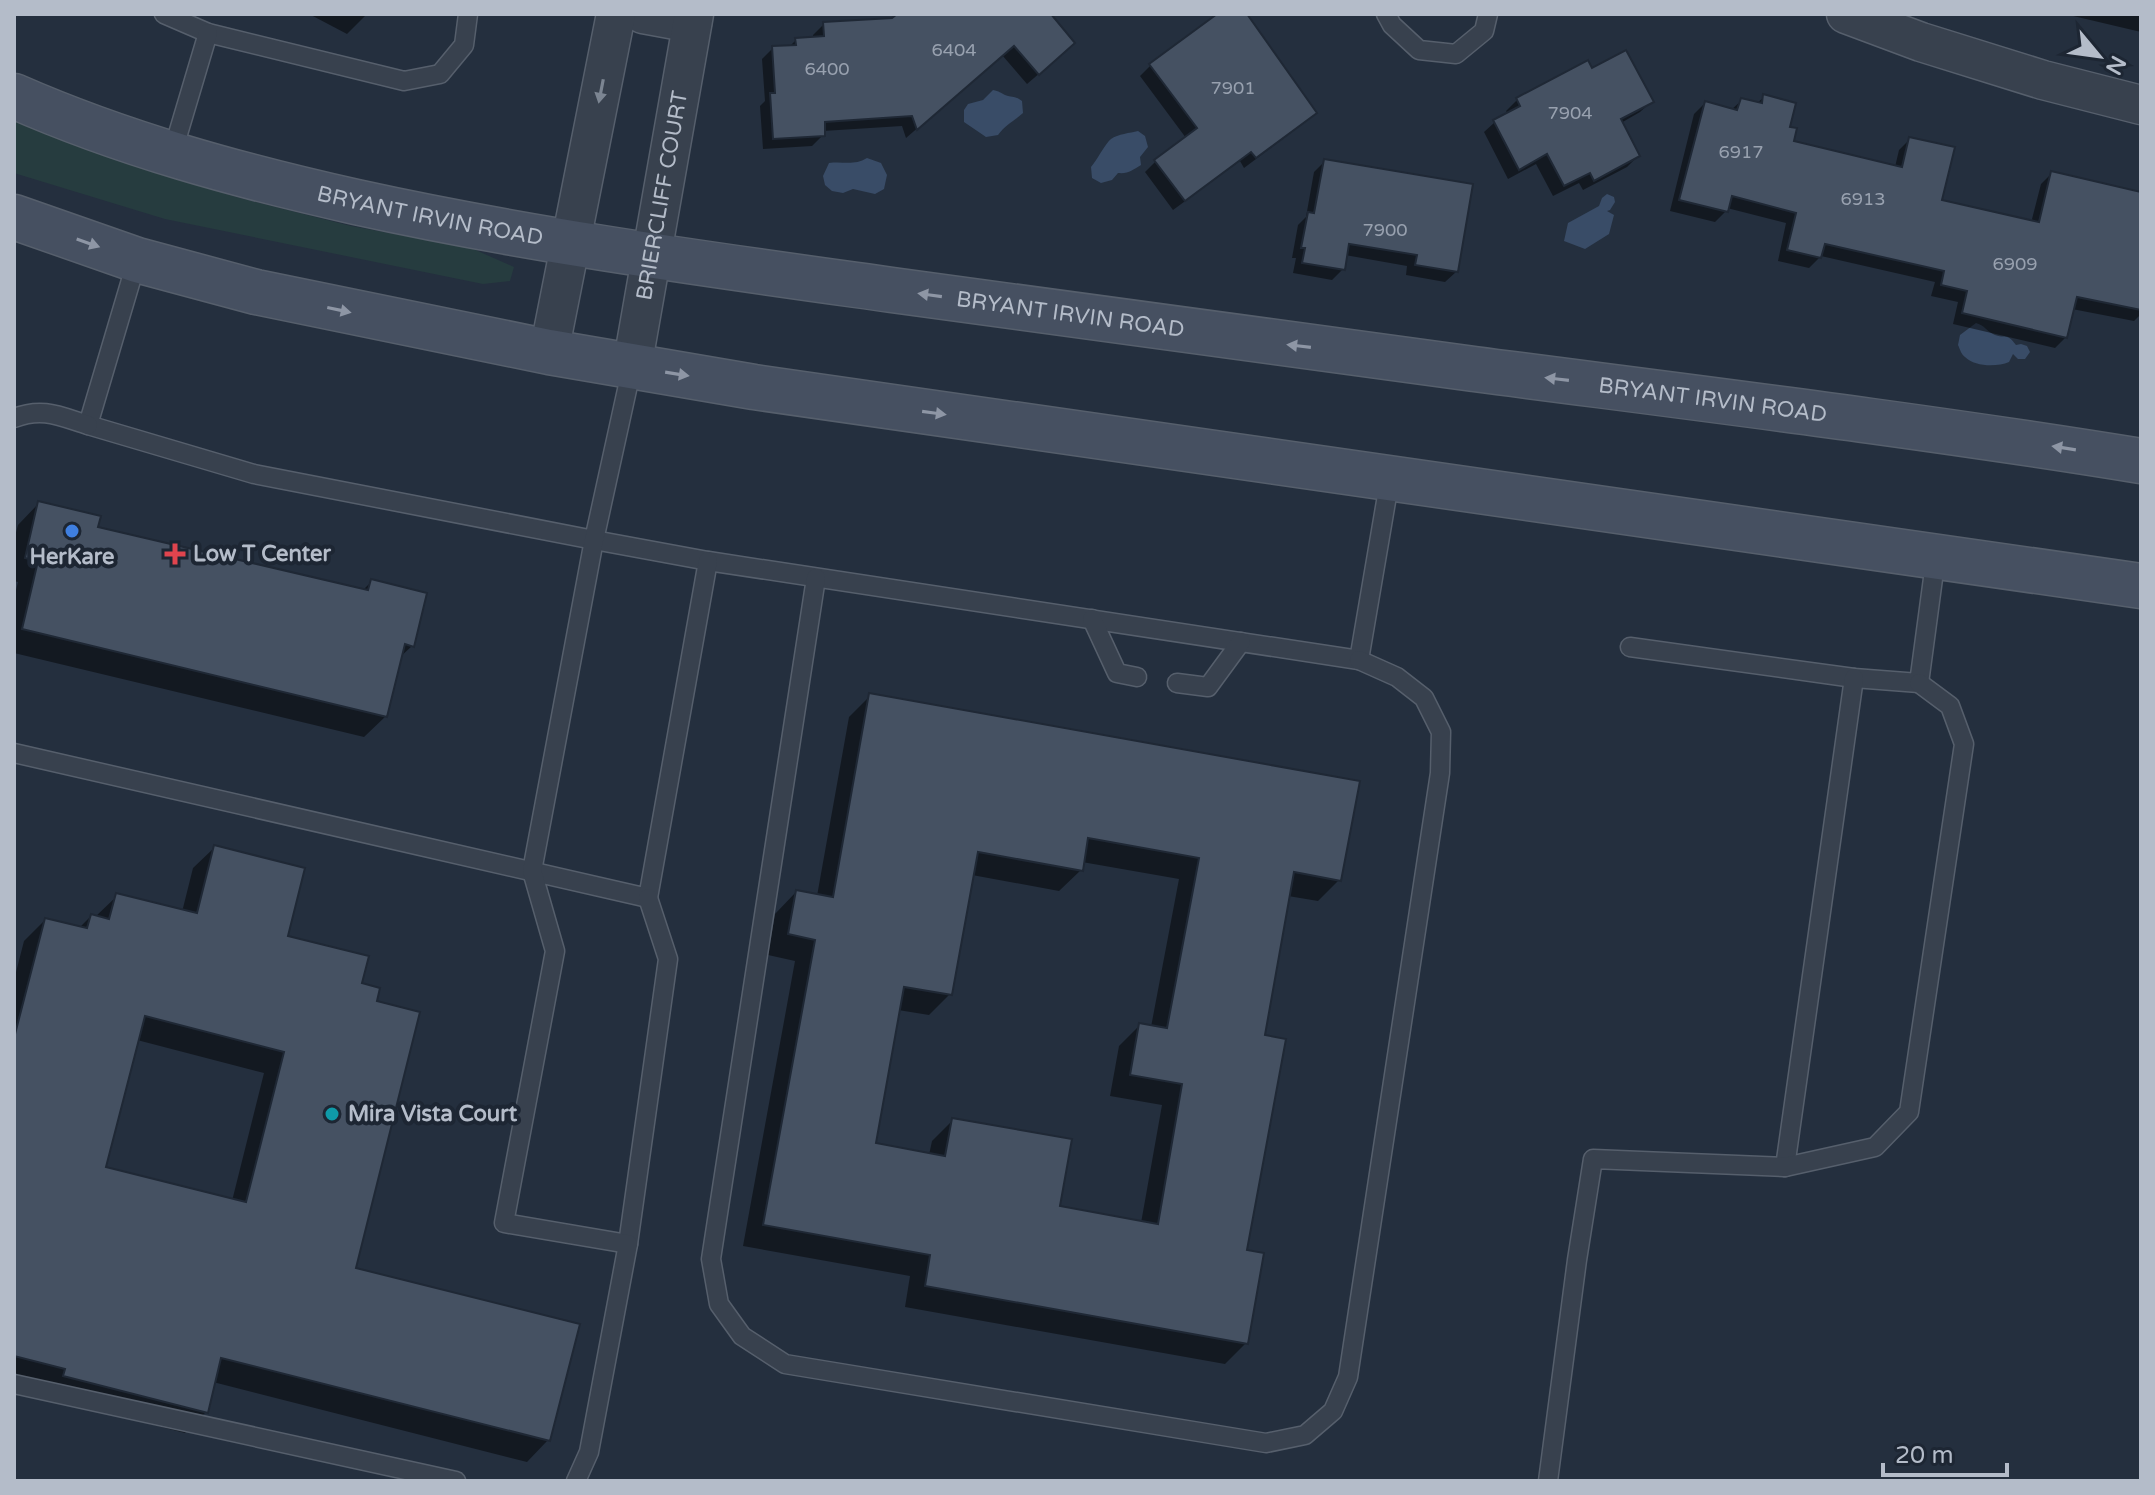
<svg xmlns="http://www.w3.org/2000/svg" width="2155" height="1495" viewBox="0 0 2155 1495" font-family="'Varela Round',sans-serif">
	<rect width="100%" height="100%" fill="#242f3e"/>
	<!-- green -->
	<polygon fill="#263c3f" points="14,121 92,151 236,197 351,226 471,248 514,267 510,281 483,284 165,219 14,173"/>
	<!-- water -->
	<g fill="#394c67">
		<path d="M 993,90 C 999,91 1001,93 1005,95 C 1013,98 1014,95 1022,101 L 1023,113 C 1013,122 1006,124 998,135 L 986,137 L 964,122 L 964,110 L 968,104 L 983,100 Z"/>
		<path d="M 1138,131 L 1145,136 L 1148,147 L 1140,157 L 1141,165 C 1132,170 1129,174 1118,173 L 1112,180 L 1101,183 L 1092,178 L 1091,167 C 1097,160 1105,144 1111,139 C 1118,134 1130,133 1138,131 Z"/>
		<path d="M 867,158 L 881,163 L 887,175 L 884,189 L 875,194 L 853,189 L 843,193 L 832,191 L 825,185 L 823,176 L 829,163 C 843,161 854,166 867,158 Z"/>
		<polygon points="1607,194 1614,197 1615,202 1610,210 1607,211 1614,215 1609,234 1585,249 1564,241 1568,223 1599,206 1602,198"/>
		<path d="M 1976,323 C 1986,326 1985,330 1993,334 C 2004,340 2006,331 2016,345 L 2021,344 L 2027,346 L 2030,352 L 2025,359 L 2018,359 L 2013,354 L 2009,362 C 1997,367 1975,367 1965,357 C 1961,354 1960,349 1958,345 L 1960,335 Z"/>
	</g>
	<!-- shadow -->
	<g fill="#0007" fill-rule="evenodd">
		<polygon points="309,14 367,14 347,34"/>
		<polygon points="915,14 1047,14 1062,54 1027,84 1002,55 906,138 902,126 823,131 823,135 812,146 763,149 760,106 765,101 762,59 773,48 788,48 796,40 813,39 813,35 824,24 918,18"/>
		<polygon points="1230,14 1244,14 1315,112 1304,123 1244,168 1240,161 1173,210 1145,172 1156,161 1186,138 1140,76 1151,65"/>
		<polygon points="2141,14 2141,32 2069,15 2069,14"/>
		<polygon points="1587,63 1591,70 1651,102 1640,112 1621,123 1638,156 1627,167 1583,190 1579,183 1553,196 1536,164 1508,179 1484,132 1495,122 1508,114 1506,111 1517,100"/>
		<polygon points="1764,97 1788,129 1791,143 1895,167 1899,150 1910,139 1940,201 2031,223 2041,184 2052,173 2141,199 2141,314 2134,321 2072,309 2066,337 2055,348 1953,324 1958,302 1931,296 1935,282 1821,256 1809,268 1778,261 1786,223 1727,208 1726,211 1715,222 1670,211 1694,114 1705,103 1731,110 1742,100 1756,104"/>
		<polygon points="1325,161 1456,272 1445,282 1406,275 1407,266 1345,255 1343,269 1332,280 1293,273 1296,258 1292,258 1298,225 1306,217 1314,172"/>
		<polygon points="39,503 96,528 362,591 371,582 412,646 399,658 386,716 364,737 14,653 14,598 18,582 14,581 14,540 18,525"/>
		<path d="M 870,696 L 1339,880 L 1318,901 L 1288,896 L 1263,1036 L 1245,1251 L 1246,1343 L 1225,1364 L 905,1307 L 910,1276 L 743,1246 L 795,961 L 768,955 L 775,914 L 796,892 L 817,896 L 849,717 ZM 1082,862 L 1179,879 L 1151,1027 L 1140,1025 L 1119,1046 L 1110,1096 L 1162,1105 L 1141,1223 L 1057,1208 L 953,1120 L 932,1141 L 929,1155 L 874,1145 L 898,1010 L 929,1015 L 950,994 L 972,875 L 1059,891 L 1081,870 Z"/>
		<path d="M 215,847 L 285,937 L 359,984 L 353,1269 L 548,1440 L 527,1462 L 213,1382 L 206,1412 L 185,1433 L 43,1397 L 14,1382 L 14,980 L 24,941 L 45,920 L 79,928 L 91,916 L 95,917 L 117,896 L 182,912 L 193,868 ZM 137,1040 L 264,1073 L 232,1201 L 104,1169 Z"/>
	</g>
	<!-- building -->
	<g fill="#455162" stroke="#1f2835" stroke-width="2" fill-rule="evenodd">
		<polygon points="897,14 1051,14 1075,43 1039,75 1014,46 917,130 912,116 825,122 825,136 773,139 770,93 775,93 772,46 796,45 795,38 824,36 823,22 892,18"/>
		<polygon points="1217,14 1247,14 1317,113 1256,158 1251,152 1185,201 1154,160 1197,128 1149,64"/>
		<polygon points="1626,50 1654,102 1621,119 1640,156 1594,181 1590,173 1564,186 1547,154 1519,170 1493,120 1520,106 1516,98 1588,60 1592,68"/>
		<polygon points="1763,94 1796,103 1790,127 1797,128 1794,141 1902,167 1909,137 1955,147 1942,200 2039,222 2051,171 2141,192 2141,310 2077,297 2067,338 1962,313 1967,291 1941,285 1944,271 1825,244 1821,258 1787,250 1796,213 1732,196 1728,212 1679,200 1705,101 1737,110 1741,98 1762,103"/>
		<polygon points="1324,159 1473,184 1458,272 1415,265 1417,255 1349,244 1345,270 1302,263 1305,248 1301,248 1308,212 1314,213"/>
		<polygon points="38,501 101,516 98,527 368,590 371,579 427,593 414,647 405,644 387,717 22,629 38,561 25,558"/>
		<path d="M 869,693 L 1360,781 L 1341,881 L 1294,872 L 1265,1035 L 1286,1039 L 1247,1250 L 1264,1253 L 1248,1344 L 925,1286 L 930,1255 L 763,1225 L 815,940 L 788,934 L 796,890 L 833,897 ZM 1088,838 L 1199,858 L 1167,1028 L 1139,1023 L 1130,1075 L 1182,1084 L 1158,1224 L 1060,1206 L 1072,1139 L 952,1118 L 945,1156 L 876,1143 L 904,987 L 952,995 L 978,852 L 1083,871 Z"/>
		<path d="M 214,845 L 305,868 L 288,936 L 369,956 L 362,983 L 380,988 L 377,1001 L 420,1012 L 356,1268 L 580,1324 L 550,1441 L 221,1358 L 208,1413 L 63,1376 L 65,1369 L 14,1356 L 14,1038 L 45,918 L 87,928 L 91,914 L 109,919 L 116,893 L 197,913 ZM 145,1016 L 284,1052 L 246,1202 L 106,1167 Z"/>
	</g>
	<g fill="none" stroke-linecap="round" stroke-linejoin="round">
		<defs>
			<g id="service">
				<polyline points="164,14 208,33 404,81 440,74 464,45 468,14"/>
				<polyline points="1386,14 1392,25 1419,50 1456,54 1484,31 1488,14"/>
				<polyline points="172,154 208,33"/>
				<polyline points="137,260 88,425 254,474 594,540 708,561 1359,660 1390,478"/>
				<path d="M 14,418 C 43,407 59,416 88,425"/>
				<polyline points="816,578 711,1259 719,1304 742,1336 785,1364 1266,1443 1305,1435 1333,1411 1348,1377 1440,773 1441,732 1424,698 1397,677 1359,660"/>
				<polyline points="1092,619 1117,673 1137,677"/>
				<polyline points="1630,647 1854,678 1919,683 1936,556"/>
				<polyline points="1177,683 1208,687 1241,642"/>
				<polyline points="14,753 648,898 708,561"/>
				<polyline points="1785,1167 1854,678"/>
				<polyline points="628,1244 668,959 648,898"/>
				<polyline points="14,1384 456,1481"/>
				<polyline points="576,1481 589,1452 628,1244 504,1223 555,951 532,871 594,540 632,367"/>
				<polyline points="1548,1481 1577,1260 1593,1159 1785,1167 1875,1147 1909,1112 1964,744 1950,706 1919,683"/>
			</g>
			<g id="minor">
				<polyline points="643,14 692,23"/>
				<polyline points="1846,14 1921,42 2043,80 2141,105"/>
				<polyline points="549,352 616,14"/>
				<path id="s1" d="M 632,367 L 694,14"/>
			</g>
			<g id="secondary">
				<path id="s2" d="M 14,96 C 123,144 240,176 356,202 C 533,241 713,265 892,290 C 1086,317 1280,343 1474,369 C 1696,398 1919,425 2141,461"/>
				<polyline points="14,217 137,260 256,292 549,352 754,387 2141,586"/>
			</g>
		</defs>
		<!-- service casing -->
		<use href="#service" stroke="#565f6c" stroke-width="21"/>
		<!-- minor casing -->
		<use href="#minor" stroke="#565f6c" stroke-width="41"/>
		<!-- secondary casing -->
		<use href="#secondary" stroke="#565f6c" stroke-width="47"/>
		<!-- service -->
		<use href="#service" stroke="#38414e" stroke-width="18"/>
		<!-- minor -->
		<use href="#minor" stroke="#38414e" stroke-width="38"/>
		<!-- secondary -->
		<use href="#secondary" stroke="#465061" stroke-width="44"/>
	</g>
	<!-- one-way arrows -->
	<defs><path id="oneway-solid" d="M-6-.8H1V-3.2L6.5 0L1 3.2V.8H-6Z" transform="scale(2)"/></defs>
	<use fill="#7c8592" href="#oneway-solid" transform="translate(601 91) rotate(101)"/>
	<g fill="#8e96a5">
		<use href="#oneway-solid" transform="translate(88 243) rotate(19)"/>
		<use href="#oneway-solid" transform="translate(930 295) rotate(-172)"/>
		<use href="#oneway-solid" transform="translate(339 310) rotate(12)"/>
		<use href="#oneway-solid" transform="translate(1299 346) rotate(-173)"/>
		<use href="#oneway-solid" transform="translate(677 374) rotate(9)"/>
		<use href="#oneway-solid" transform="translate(1557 379) rotate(-173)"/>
		<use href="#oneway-solid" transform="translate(934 413) rotate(8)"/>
		<use href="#oneway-solid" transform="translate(2064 448) rotate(-171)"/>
	</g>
	<!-- markers -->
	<circle fill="#3f7fe0" stroke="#1d2633" stroke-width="3" cx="72" cy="531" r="8"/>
	<path fill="#e0444e" stroke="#1d2633" stroke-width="3" d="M171 542h8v8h8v8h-8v8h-8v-8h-8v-8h8z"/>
	<circle fill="#0f9aa8" stroke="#1d2633" stroke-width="3" cx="332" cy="1114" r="8"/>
	<g text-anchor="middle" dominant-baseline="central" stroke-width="8" stroke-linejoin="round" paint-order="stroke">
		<!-- number labels -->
		<g font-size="18" fill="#98a1af">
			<text x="954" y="50">6404</text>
			<text x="827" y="69">6400</text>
			<text x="1233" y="88">7901</text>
			<text x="1570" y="113">7904</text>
			<text x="1741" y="152">6917</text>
			<text x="1863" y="199">6913</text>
			<text x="1385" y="230">7900</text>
			<text x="2015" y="264">6909</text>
		</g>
		<!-- street labels -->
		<g font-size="22" fill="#b4bcc9" stroke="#1d2633">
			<text stroke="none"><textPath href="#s1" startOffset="174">BRIERCLIFF COURT</textPath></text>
			<text stroke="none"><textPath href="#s2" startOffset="434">BRYANT IRVIN ROAD</textPath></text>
			<text stroke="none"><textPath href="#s2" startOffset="1082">BRYANT IRVIN ROAD</textPath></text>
			<text stroke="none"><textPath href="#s2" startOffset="1730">BRYANT IRVIN ROAD</textPath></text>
		</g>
		<!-- poi labels -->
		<g font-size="22" font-weight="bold" fill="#b4bcc9" stroke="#1d2633" text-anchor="start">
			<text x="193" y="554">Low T Center</text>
			<text x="72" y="557" text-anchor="middle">HerKare</text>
			<text x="348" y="1114">Mira Vista Court</text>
		</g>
	</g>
	<!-- border -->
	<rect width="2155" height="1495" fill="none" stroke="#b4bcc9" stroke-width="32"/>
	<!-- north arrow -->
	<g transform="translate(2099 56) rotate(119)" stroke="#1d2633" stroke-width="6" paint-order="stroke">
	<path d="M0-6L14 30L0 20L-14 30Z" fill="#b4bcc9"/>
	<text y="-12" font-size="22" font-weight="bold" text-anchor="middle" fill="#b4bcc9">N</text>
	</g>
	<!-- scale -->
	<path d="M1883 1463v12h124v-12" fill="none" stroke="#b4bcc9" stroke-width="4"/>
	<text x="1895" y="1463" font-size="24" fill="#b4bcc9" stroke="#1d2633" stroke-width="6" paint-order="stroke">20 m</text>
</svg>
